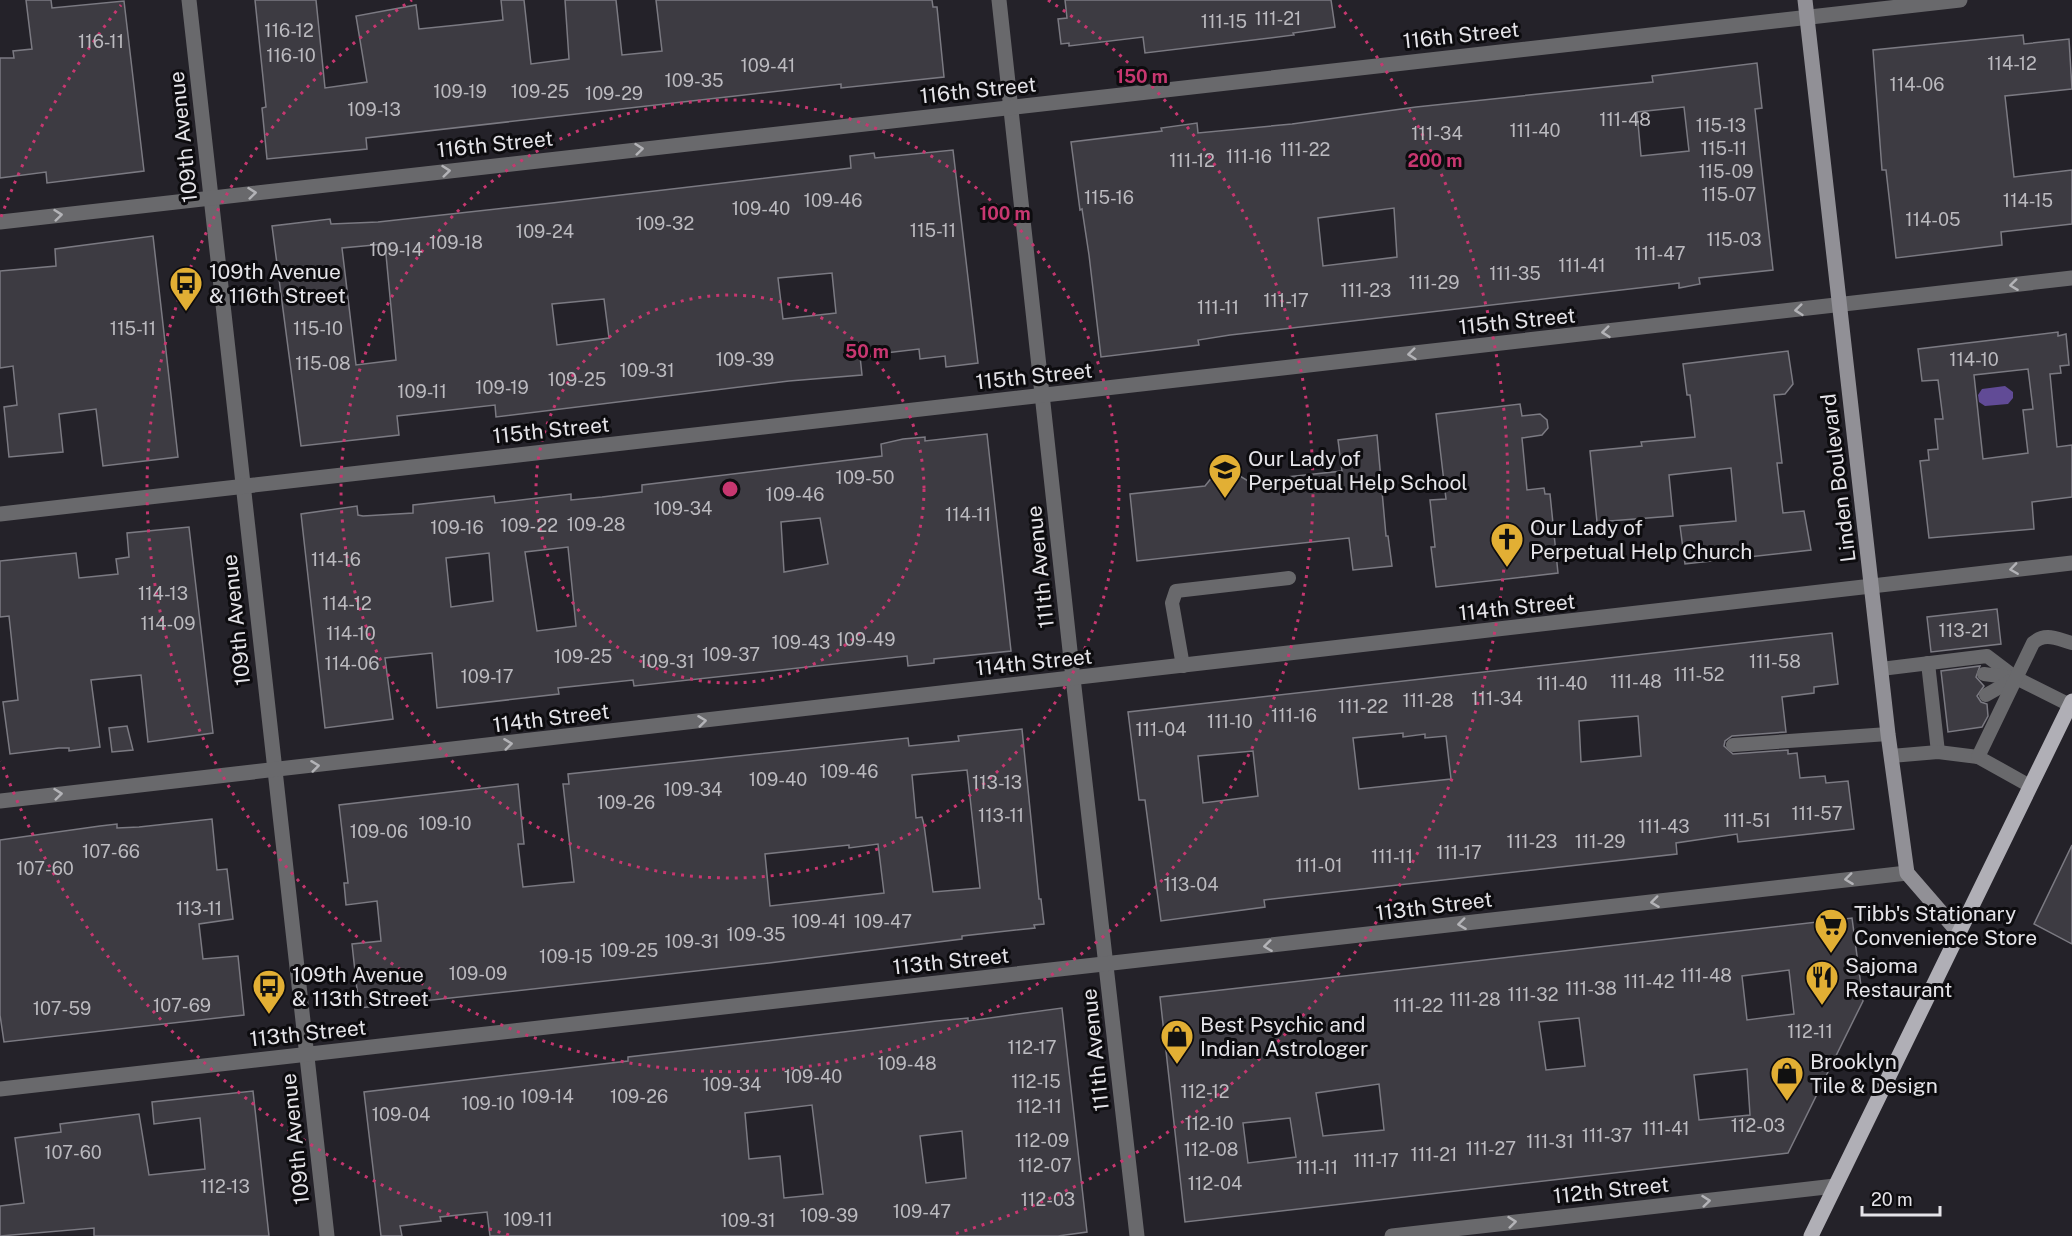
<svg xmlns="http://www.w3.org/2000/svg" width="2072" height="1236" viewBox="0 0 2072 1236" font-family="'Public Sans',sans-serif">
	<rect width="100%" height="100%" fill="#242229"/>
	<!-- water -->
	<polygon fill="#614b96" points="2005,386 2013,392 2013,398 2008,404 1985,406 1979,402 1978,395 1982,389"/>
	<!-- building -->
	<g fill="#3d3b42" stroke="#7b7a82" stroke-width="1.5" fill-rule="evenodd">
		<polygon points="26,0 51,0 52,8 124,1 144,171 47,183 46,172 0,178 0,58 14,58 13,51 32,49"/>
		<polygon points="255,0 316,0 325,88 367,82 356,16 416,5 419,29 458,25 503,20 501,0 524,0 531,64 569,59 565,0 616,0 622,55 662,51 656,0 932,0 933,7 937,7 944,77 841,88 841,84 366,138 367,149 267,159 262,108 266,107"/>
		<polygon points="1065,0 1331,0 1335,27 1293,33 1294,35 1145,53 1143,37 1069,46 1069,43 1061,44 1058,19 1067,18"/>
		<polygon points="2023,35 2024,44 2069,39 2072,89 2005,96 2014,177 2072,170 2072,224 2001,232 2002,245 1896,258 1886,170 1882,170 1873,50"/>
		<path d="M 1757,63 L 1762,108 L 1755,109 L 1773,270 L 1699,278 L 1700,284 L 1679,288 L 1679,283 L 1647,287 L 1230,335 L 1198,340 L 1199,345 L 1101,357 L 1089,255 L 1082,209 L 1080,210 L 1071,142 L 1162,131 L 1161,128 L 1197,123 L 1198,133 L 1292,124 L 1416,107 L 1653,82 L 1652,76 ZM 1684,107 L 1689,151 L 1641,156 L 1637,112 ZM 1394,208 L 1397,257 L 1323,266 L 1318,218 Z"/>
		<path d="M 953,150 L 978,363 L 946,367 L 945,356 L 920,359 L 919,349 L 860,356 L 862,375 L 789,381 L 496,417 L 495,405 L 397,416 L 399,435 L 301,446 L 272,226 L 330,219 L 331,224 L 378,222 L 552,203 L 851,168 L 850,156 L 874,153 L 875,158 ZM 385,244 L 396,360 L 356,365 L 342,248 ZM 832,273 L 836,313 L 783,319 L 778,278 ZM 604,299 L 609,338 L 557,345 L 552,304 Z"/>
		<polygon points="153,236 178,457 103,466 96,409 59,414 63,452 9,457 4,407 17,405 13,366 0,368 0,271 56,266 55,249"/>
		<path d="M 2058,332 L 2058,336 L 2066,334 L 2069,365 L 2060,366 L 2061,373 L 2050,374 L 2057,447 L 2072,445 L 2072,497 L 2032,502 L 2034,529 L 1929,538 L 1920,461 L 1929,460 L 1928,450 L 1938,449 L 1935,419 L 1943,419 L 1938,380 L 1922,381 L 1918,349 ZM 2028,369 L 2033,409 L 2023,410 L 2028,453 L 1983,459 L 1974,375 Z"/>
		<polygon points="1788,351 1793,384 1785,394 1774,395 1782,463 1777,463 1783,513 1804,511 1811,550 1685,564 1680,526 1736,521 1731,468 1669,475 1673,516 1597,522 1590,451 1642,446 1641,442 1695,437 1690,395 1687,395 1683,364"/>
		<polygon points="1520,404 1522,416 1540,414 1547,420 1548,428 1542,435 1522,438 1527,490 1544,488 1545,494 1550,494 1558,573 1436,587 1431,547 1435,547 1430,500 1446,499 1436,414"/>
		<path d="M 987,434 L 1011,651 L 934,659 L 934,663 L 908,666 L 907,656 L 634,686 L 633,680 L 558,688 L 559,694 L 437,708 L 432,653 L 385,658 L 393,719 L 325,728 L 301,514 L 357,506 L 358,515 L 363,516 L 413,513 L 413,505 L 494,496 L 495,503 L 571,494 L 571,500 L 602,497 L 642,492 L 642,485 L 882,456 L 881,444 L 903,439 L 925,437 L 925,441 ZM 820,518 L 828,564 L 784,572 L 781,522 ZM 568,547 L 576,626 L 537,631 L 525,552 ZM 489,553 L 493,601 L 451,607 L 446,558 Z"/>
		<polygon points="1377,435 1386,536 1388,536 1392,566 1353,570 1349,538 1137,561 1130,494 1205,486 1213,476 1235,473 1248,481 1342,471 1338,440"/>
		<polygon points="189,527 213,733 148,742 141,675 91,680 100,747 69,751 69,748 59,748 10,754 3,702 18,700 9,616 0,617 0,561 76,553 79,578 118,574 116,559 129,557 127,533"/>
		<polygon points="1997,609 2001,644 1931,652 1927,617"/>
		<path d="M 1832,633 L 1838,684 L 1814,687 L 1814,693 L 1782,697 L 1786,732 L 1732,736 L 1725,741 L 1724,746 L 1733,754 L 1788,750 L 1788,754 L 1797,753 L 1800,778 L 1825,776 L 1826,783 L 1848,781 L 1854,829 L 1738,842 L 1737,834 L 1676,843 L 1677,854 L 1264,900 L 1265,907 L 1161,921 L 1145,800 L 1139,800 L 1128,712 ZM 1638,716 L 1641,756 L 1581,762 L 1579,721 ZM 1403,733 L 1403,737 L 1425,734 L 1425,738 L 1446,736 L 1451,779 L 1359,789 L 1353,738 ZM 1253,751 L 1258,796 L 1203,803 L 1198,756 Z"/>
		<polygon points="1980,666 1976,677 1984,686 1977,696 1981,702 1987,704 1988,716 1982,727 1948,732 1941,671"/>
		<polygon points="127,726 133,750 112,752 109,728"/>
		<path d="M 1022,729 L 1039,899 L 1041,899 L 1044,924 L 1034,925 L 1035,928 L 962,936 L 962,939 L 769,963 L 359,1008 L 352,944 L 381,941 L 377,901 L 346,905 L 344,883 L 348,883 L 339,805 L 518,784 L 524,844 L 518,844 L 523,887 L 562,883 L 574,882 L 563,784 L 569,784 L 568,774 L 908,738 L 909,746 L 959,741 L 958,736 ZM 967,770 L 980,888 L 933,892 L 924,825 L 922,817 L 916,818 L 912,775 ZM 878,844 L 884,893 L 770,906 L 765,854 L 849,845 L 849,848 Z"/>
		<polygon points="212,819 217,870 227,869 233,919 199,924 203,959 238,956 244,1015 4,1042 0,1015 0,840 100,826 117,824 117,828 139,827"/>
		<polygon points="2072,845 2072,944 2034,924"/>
		<path d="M 1852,918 L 1863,1001 L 1788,1153 L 1185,1222 L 1160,997 ZM 1789,970 L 1794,1014 L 1747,1020 L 1742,976 ZM 1579,1018 L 1585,1066 L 1546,1070 L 1539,1022 ZM 1747,1069 L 1750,1115 L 1699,1120 L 1694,1075 ZM 1379,1084 L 1384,1130 L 1323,1136 L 1316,1093 ZM 1290,1118 L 1296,1157 L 1248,1163 L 1243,1123 Z"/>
		<path d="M 1062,1008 L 1087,1232 L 1058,1236 L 490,1236 L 487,1212 L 440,1217 L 441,1221 L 400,1226 L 402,1236 L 381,1236 L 364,1092 L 628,1061 L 628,1057 L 937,1021 L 968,1018 L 968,1021 ZM 812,1105 L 823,1194 L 784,1198 L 780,1156 L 749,1159 L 745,1113 ZM 962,1131 L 966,1178 L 926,1183 L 920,1136 Z"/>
		<polygon points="253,1091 269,1236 94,1236 94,1228 0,1236 0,1206 24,1203 15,1138 61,1132 60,1124 139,1114 149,1175 205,1169 200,1118 154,1124 152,1102"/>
	</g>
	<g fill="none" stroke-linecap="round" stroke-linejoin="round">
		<!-- lane -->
		<g stroke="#69696c" stroke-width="14">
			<polyline points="1928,663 1938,752"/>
			<polyline points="1183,666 1172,603 1176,591 1289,578"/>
			<polyline points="1881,669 1987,656 2016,678 2070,705"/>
			<polyline points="1984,674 2014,678"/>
			<polyline points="1986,695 2016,678"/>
			<polyline points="1733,745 1888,734"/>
			<polyline points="1891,756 1938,752 1978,757"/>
			<path d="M 2030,786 L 1978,757 L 2033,643 C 2045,632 2057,639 2072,643"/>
		</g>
		<!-- street -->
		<g stroke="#69696c" stroke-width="15">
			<polyline points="189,0 327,1236"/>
			<polyline points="999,0 1073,678 1137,1236"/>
			<polyline points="0,222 1960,0"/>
			<polyline points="0,514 2072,278"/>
			<polyline points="0,801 2072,563"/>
			<polyline points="0,1089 1907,873"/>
			<polyline points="1392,1236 1835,1186"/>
		</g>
		<!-- secondary -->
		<polyline stroke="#919096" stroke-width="15" points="1805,0 1888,734 1907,873 1959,933"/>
		<!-- primary -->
		<polyline stroke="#b0afb6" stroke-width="15" points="1811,1236 2072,701"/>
	</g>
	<!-- one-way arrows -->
	<defs><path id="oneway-chevron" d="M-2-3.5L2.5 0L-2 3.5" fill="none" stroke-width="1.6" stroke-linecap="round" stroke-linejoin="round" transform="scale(1.5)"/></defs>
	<g stroke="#b3b3b7">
		<use href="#oneway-chevron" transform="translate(639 149) rotate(-6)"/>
		<use href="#oneway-chevron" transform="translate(446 171) rotate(-6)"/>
		<use href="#oneway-chevron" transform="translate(252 193) rotate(-6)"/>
		<use href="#oneway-chevron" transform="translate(58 215) rotate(-6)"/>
		<use href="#oneway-chevron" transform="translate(2014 285) rotate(173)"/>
		<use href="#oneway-chevron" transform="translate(1799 310) rotate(174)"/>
		<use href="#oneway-chevron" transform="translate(1606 332) rotate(174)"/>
		<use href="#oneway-chevron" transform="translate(1412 354) rotate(174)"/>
		<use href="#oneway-chevron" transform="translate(2014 569) rotate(172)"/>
		<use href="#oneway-chevron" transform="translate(702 721) rotate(-7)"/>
		<use href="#oneway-chevron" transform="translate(508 744) rotate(-7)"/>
		<use href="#oneway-chevron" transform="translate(315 766) rotate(-7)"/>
		<use href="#oneway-chevron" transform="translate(58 794) rotate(-6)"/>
		<use href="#oneway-chevron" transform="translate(1849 879) rotate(173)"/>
		<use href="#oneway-chevron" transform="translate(1655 902) rotate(173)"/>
		<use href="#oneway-chevron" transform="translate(1462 924) rotate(173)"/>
		<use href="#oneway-chevron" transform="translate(1268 946) rotate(173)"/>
		<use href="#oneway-chevron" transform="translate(1706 1201) rotate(-6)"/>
		<use href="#oneway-chevron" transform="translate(1512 1222) rotate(-6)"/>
	</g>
	<!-- distance rings -->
	<g fill="none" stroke="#c73770" stroke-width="3" stroke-dasharray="3 6">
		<circle cx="730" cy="489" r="194"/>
		<circle cx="730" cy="489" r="389"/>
		<path d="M1048 0A583 583 0 1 1 412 0"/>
		<path d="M509 1235A778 778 0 0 1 1 761M1 217A778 778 0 0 1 121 5M1339 5A778 778 0 0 1 951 1235"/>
	</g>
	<!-- icons -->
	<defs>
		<symbol id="bus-pin" viewBox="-11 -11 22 30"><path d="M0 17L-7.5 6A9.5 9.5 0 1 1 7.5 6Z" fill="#e2af34" stroke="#0d0c0f"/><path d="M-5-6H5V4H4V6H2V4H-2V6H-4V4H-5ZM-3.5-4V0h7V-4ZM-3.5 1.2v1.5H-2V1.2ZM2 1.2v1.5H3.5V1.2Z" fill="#111"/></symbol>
		<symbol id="school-pin" viewBox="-11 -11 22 30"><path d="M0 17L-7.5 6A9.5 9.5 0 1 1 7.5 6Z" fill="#e2af34" stroke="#0d0c0f"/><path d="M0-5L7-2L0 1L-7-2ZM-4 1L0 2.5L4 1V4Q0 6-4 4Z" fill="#111"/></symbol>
		<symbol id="church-pin" viewBox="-11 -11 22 30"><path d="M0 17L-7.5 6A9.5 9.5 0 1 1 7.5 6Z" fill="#e2af34" stroke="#0d0c0f"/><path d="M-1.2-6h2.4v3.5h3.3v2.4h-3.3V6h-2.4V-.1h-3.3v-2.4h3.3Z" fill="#111"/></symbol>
		<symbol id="supermarket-pin" viewBox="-11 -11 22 30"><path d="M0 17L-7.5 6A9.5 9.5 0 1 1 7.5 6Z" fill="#e2af34" stroke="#0d0c0f"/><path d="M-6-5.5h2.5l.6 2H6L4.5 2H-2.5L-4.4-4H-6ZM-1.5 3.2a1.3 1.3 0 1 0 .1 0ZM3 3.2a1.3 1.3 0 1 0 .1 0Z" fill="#111"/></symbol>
		<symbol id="restaurant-pin" viewBox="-11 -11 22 30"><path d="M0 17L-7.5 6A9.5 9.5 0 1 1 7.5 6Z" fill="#e2af34" stroke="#0d0c0f"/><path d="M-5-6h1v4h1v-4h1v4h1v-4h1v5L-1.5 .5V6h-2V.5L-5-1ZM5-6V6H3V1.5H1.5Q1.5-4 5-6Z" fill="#111"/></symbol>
		<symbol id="shop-pin" viewBox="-11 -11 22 30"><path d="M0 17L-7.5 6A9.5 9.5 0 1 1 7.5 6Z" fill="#e2af34" stroke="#0d0c0f"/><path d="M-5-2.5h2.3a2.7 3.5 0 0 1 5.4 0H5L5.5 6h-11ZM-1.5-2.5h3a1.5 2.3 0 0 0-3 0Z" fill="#111"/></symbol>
	</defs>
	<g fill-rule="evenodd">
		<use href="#bus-pin" x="167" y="264" width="38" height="52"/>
		<use href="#school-pin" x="1206" y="451" width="38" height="52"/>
		<use href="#church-pin" x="1488" y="520" width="38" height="52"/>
		<use href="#supermarket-pin" x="1812" y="906" width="38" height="52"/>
		<use href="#restaurant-pin" x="1803" y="958" width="38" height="52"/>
		<use href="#bus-pin" x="250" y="967" width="38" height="52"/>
		<use href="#shop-pin" x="1158" y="1017" width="38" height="52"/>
		<use href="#shop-pin" x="1768" y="1054" width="38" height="52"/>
	</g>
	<g text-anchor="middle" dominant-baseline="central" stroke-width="6" stroke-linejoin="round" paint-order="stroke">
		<!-- number labels -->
		<g font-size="18" fill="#bbbabf">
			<text x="1278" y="18">111-21</text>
			<text x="1224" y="21">111-15</text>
			<text x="289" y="30">116-12</text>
			<text x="101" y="41">116-11</text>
			<text x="291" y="55">116-10</text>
			<text x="2012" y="63">114-12</text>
			<text x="768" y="65">109-41</text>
			<text x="694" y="80">109-35</text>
			<text x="1917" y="84">114-06</text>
			<text x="460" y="91">109-19</text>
			<text x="540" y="91">109-25</text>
			<text x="614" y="93">109-29</text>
			<text x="374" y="109">109-13</text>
			<text x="1625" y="119">111-48</text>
			<text x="1721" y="125">115-13</text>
			<text x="1535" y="130">111-40</text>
			<text x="1437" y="133">111-34</text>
			<text x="1724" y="148">115-11</text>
			<text x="1305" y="149">111-22</text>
			<text x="1249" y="156">111-16</text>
			<text x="1192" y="160">111-12</text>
			<text x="1726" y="171">115-09</text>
			<text x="1729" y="194">115-07</text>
			<text x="1109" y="197">115-16</text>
			<text x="833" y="200">109-46</text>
			<text x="2028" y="200">114-15</text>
			<text x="761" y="208">109-40</text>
			<text x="1933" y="219">114-05</text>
			<text x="665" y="223">109-32</text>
			<text x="933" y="230">115-11</text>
			<text x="545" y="231">109-24</text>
			<text x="1734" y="239">115-03</text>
			<text x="456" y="242">109-18</text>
			<text x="396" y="249">109-14</text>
			<text x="1660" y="253">111-47</text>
			<text x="1582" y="265">111-41</text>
			<text x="1515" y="273">111-35</text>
			<text x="1434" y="282">111-29</text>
			<text x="1366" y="290">111-23</text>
			<text x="1286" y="300">111-17</text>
			<text x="1218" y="307">111-11</text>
			<text x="133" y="328">115-11</text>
			<text x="318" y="328">115-10</text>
			<text x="745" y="359">109-39</text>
			<text x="1974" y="359">114-10</text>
			<text x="323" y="363">115-08</text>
			<text x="647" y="370">109-31</text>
			<text x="577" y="379">109-25</text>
			<text x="502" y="387">109-19</text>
			<text x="422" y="391">109-11</text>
			<text x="865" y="477">109-50</text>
			<text x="795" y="494">109-46</text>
			<text x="683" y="508">109-34</text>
			<text x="968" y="514">114-11</text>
			<text x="596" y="524">109-28</text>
			<text x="529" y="525">109-22</text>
			<text x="457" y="527">109-16</text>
			<text x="336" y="559">114-16</text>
			<text x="163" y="593">114-13</text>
			<text x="347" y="603">114-12</text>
			<text x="168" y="623">114-09</text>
			<text x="1964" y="630">113-21</text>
			<text x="351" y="633">114-10</text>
			<text x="866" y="639">109-49</text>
			<text x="801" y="642">109-43</text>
			<text x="731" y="654">109-37</text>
			<text x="583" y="656">109-25</text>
			<text x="667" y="661">109-31</text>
			<text x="1775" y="661">111-58</text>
			<text x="352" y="663">114-06</text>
			<text x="1699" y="674">111-52</text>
			<text x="487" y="676">109-17</text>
			<text x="1636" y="681">111-48</text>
			<text x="1562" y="683">111-40</text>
			<text x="1497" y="698">111-34</text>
			<text x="1428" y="700">111-28</text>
			<text x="1363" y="706">111-22</text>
			<text x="1294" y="715">111-16</text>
			<text x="1230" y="721">111-10</text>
			<text x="1161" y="729">111-04</text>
			<text x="849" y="771">109-46</text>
			<text x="778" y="779">109-40</text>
			<text x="997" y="782">113-13</text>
			<text x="693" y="789">109-34</text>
			<text x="626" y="802">109-26</text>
			<text x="1817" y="813">111-57</text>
			<text x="1001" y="815">113-11</text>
			<text x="1747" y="820">111-51</text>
			<text x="445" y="823">109-10</text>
			<text x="1664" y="826">111-43</text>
			<text x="379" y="831">109-06</text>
			<text x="1532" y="841">111-23</text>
			<text x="1600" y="841">111-29</text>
			<text x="111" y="851">107-66</text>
			<text x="1459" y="852">111-17</text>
			<text x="1392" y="856">111-11</text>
			<text x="1319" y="865">111-01</text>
			<text x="45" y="868">107-60</text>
			<text x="1191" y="884">113-04</text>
			<text x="199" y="908">113-11</text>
			<text x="819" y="921">109-41</text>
			<text x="883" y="921">109-47</text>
			<text x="756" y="934">109-35</text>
			<text x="692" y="941">109-31</text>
			<text x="629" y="950">109-25</text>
			<text x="566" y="956">109-15</text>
			<text x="478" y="973">109-09</text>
			<text x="1706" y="975">111-48</text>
			<text x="1649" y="981">111-42</text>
			<text x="1591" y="988">111-38</text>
			<text x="1533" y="994">111-32</text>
			<text x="1475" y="999">111-28</text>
			<text x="182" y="1005">107-69</text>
			<text x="1418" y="1005">111-22</text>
			<text x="62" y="1008">107-59</text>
			<text x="1810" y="1031">112-11</text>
			<text x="1032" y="1047">112-17</text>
			<text x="907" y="1063">109-48</text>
			<text x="813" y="1076">109-40</text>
			<text x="1036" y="1081">112-15</text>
			<text x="732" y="1084">109-34</text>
			<text x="1205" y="1091">112-12</text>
			<text x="547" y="1096">109-14</text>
			<text x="639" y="1096">109-26</text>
			<text x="488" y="1103">109-10</text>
			<text x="1039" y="1106">112-11</text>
			<text x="401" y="1114">109-04</text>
			<text x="1209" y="1123">112-10</text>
			<text x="1758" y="1125">112-03</text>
			<text x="1666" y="1128">111-41</text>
			<text x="1607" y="1135">111-37</text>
			<text x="1042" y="1140">112-09</text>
			<text x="1550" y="1141">111-31</text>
			<text x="1491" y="1148">111-27</text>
			<text x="1211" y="1149">112-08</text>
			<text x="73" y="1152">107-60</text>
			<text x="1434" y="1154">111-21</text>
			<text x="1376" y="1160">111-17</text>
			<text x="1045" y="1165">112-07</text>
			<text x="1317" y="1167">111-11</text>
			<text x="1215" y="1183">112-04</text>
			<text x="225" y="1186">112-13</text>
			<text x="1048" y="1199">112-03</text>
			<text x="922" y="1211">109-47</text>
			<text x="829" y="1215">109-39</text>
			<text x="528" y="1219">109-11</text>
			<text x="748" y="1220">109-31</text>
		</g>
		<!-- street labels -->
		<g font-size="21" fill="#e5e4e9" stroke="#0d0c0f">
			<text transform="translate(1461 35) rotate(-6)">116th Street</text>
			<text transform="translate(978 90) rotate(-6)">116th Street</text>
			<text transform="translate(183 137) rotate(-96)">109th Avenue</text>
			<text transform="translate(495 144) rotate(-6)">116th Street</text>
			<text transform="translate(1517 321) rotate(-6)">115th Street</text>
			<text transform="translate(1034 376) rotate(-6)">115th Street</text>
			<text transform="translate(551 430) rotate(-6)">115th Street</text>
			<text transform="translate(1838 478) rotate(-97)">Linden Boulevard</text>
			<text transform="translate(1040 567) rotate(-96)">111th Avenue</text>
			<text transform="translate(1517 607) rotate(-6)">114th Street</text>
			<text transform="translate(236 620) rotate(-96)">109th Avenue</text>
			<text transform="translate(1034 662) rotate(-6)">114th Street</text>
			<text transform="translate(551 718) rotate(-7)">114th Street</text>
			<text transform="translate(1434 906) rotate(-7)">113th Street</text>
			<text transform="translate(951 961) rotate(-6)">113th Street</text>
			<text transform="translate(308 1033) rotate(-6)">113th Street</text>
			<text transform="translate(1095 1050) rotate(-96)">111th Avenue</text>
			<text transform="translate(295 1139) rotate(-96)">109th Avenue</text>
			<text transform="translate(1611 1190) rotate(-6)">112th Street</text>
		</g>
		<!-- poi labels -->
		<g font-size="21" fill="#e5e4e9" stroke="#0d0c0f" text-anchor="start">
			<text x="209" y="271">109th Avenue<tspan x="209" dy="24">&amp; 116th Street</tspan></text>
			<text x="1248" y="458">Our Lady of<tspan x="1248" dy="24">Perpetual Help School</tspan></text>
			<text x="1530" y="527">Our Lady of<tspan x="1530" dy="24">Perpetual Help Church</tspan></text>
			<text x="1854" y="913">Tibb's Stationary<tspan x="1854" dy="24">Convenience Store</tspan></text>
			<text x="1845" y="965">Sajoma<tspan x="1845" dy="24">Restaurant</tspan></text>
			<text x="292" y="974">109th Avenue<tspan x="292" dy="24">&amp; 113th Street</tspan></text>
			<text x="1200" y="1024">Best Psychic and<tspan x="1200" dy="24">Indian Astrologer</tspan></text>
			<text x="1810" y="1061">Brooklyn<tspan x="1810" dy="24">Tile &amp; Design</tspan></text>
		</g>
	</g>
	<circle cx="730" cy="489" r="9" fill="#c73770" stroke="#0d0c0f" stroke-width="3"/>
	<g font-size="18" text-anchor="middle" font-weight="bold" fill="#c73770" stroke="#0d0c0f" stroke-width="6" stroke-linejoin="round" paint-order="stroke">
		<text x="1142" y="83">150 m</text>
		<text x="1435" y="167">200 m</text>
		<text x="1005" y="220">100 m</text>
		<text x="867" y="358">50 m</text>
	</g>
	<!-- scale -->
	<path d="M1862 1206v9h78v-9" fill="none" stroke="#e5e4e9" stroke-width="3"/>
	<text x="1871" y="1206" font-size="18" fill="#e5e4e9" stroke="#0d0c0f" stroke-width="4.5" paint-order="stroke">20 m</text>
</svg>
